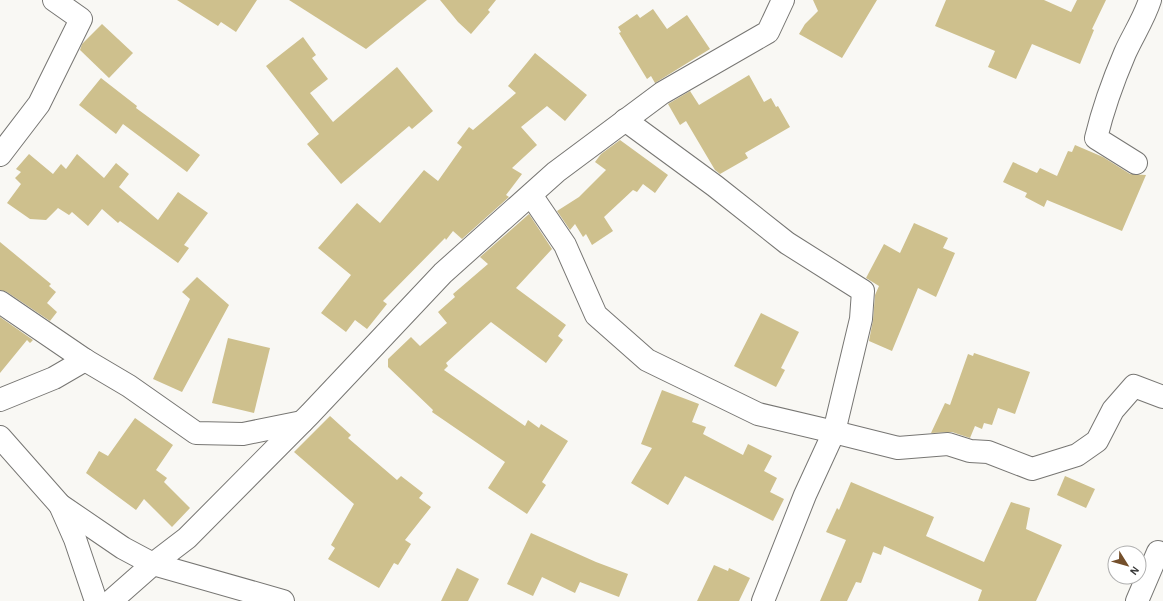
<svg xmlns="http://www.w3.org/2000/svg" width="1163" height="601" viewBox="0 0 1163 601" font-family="'Alegreya Sans',sans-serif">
	<rect width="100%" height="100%" fill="#f9f8f4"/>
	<!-- building -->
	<g fill="#cec08d">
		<polygon points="177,0 257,0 236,32 221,22 218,26"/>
		<polygon points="289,0 427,0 366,49"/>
		<polygon points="440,0 496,0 488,10 490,12 471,34 458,22"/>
		<polygon points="813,0 877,0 842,58 799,34 805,24 818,11"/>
		<polygon points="946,0 1044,0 1071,12 1077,0 1106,0 1092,29 1094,30 1080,64 1032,44 1016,79 988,67 995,51 935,26"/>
		<polygon points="653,9 667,29 687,15 710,49 655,83 651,76 647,79 619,33 621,32 618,27 637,14 640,18"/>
		<polygon points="102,24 133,53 109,78 80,50 82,44"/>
		<polygon points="303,37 316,55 312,58 328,79 310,93 333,122 397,67 433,111 412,129 409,126 341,184 307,144 319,134 266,66"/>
		<polygon points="535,53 587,95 565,121 547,106 521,127 537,145 512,168 522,174 506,195 509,197 462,239 453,231 446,240 445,238 383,301 387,304 367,329 355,320 346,332 321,313 351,275 318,248 357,203 380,223 424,170 438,181 462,147 457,143 469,127 473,130 516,93 508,86"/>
		<polygon points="749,75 764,102 771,98 776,107 778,106 790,127 745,153 748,158 720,174 715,170 686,121 680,125 668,104 690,91 699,105"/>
		<polygon points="101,78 137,106 136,108 200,155 187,172 123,124 116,134 79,105"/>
		<polygon points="620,140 668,175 655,193 643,184 637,192 633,190 604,217 613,231 592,245 586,234 583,237 575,224 570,230 557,211 579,197 606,170 595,162 601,154"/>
		<polygon points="1075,145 1103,157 1130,174 1146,175 1122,231 1047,200 1044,207 1025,197 1027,193 1003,182 1013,162 1037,173 1040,168 1057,176 1068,151 1072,152"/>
		<polygon points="29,154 53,174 61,164 66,169 77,154 104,178 116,163 129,174 119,187 158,220 178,192 208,213 184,245 189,248 178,263 120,221 118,223 102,209 88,226 72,212 69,215 58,208 46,220 30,219 7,203 21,184 15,178 21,172 16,169"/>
		<polygon points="529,214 552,249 516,288 566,325 558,336 563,340 546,363 491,322 446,363 448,366 444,370 525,426 528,420 539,428 541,424 568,441 542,482 546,485 527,514 488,488 505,462 432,412 433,410 388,367 388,359 411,337 420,346 447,323 438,312 455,297 453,294 488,264 480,257"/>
		<polygon points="914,223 948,238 943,248 955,253 936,297 918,288 892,351 869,341 873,320 875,295 879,286 866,278 884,244 900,253"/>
		<polygon points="0,242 51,284 49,286 56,292 47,303 57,312 50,321 7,292 0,290"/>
		<polygon points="197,277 229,305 182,392 153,379 190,299 182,292"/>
		<polygon points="761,313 799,332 781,368 785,370 776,387 734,366"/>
		<polygon points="0,317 33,340 30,343 27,340 0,373"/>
		<polygon points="228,338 270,348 254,413 212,403"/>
		<polygon points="974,353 1030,372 1015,414 998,408 992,425 984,423 982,429 975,426 970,438 952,432 931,433 945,403 950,405 968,354 973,356"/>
		<polygon points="662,390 699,404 692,422 706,427 703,434 743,455 748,444 772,456 764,471 777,478 770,492 784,499 773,521 685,476 668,505 631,483 652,448 641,444"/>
		<polygon points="330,416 351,435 348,438 397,480 401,476 423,493 419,498 431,507 405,540 411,544 398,565 394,563 379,588 328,559 335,548 331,545 354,504 294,452"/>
		<polygon points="135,418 173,445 156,470 167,478 164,482 190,508 172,527 144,499 136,510 86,473 99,451 108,456"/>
		<polygon points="1065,476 1095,489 1086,508 1057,495"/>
		<polygon points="851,482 934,517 926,536 984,562 1011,502 1030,508 1026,529 1062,545 1036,601 978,601 982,590 884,546 881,555 873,552 861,583 856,582 847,601 820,601 846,540 826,532 837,508 839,510"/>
		<polygon points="531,533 596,562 628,574 619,597 580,582 575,593 542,577 533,596 507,584"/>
		<polygon points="714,565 728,571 729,568 750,578 739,601 697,601"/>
		<polygon points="457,568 479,579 468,601 441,601"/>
	</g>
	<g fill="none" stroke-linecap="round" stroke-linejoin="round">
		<defs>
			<g id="minor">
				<polyline points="0,155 39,104 81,19 54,0"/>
				<path d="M 1136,163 L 1096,138 C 1103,109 1113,81 1125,53 C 1133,35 1144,19 1150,0"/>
				<polyline points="531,195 565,245 596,315 647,360 758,414 834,432 861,319 863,291 787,243 715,186 625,120"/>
				<polyline points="0,302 85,360 129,386 196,433 243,434 302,422"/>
				<polyline points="0,400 54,378 85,360"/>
				<polyline points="0,437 60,505 123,548 153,564 283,601"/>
				<polyline points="60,505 75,539 96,601"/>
				<polyline points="111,601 153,564 187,538 310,414 443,273 556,172 662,93 768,32 783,0"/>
				<polyline points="763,601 805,495 834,432 898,448 948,444 970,451 988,452 1032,469 1077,455 1097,441 1113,410 1134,386 1163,397"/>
				<polyline points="1137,601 1158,552 1163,554"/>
			</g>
		</defs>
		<!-- minor casing -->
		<use href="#minor" stroke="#777673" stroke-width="24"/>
		<!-- minor -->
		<use href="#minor" stroke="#fff" stroke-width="22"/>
	</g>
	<!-- north arrow -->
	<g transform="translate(1127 565) rotate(127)"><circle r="19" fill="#ffffff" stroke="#afafaf"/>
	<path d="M0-3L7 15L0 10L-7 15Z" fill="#744f2b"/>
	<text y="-6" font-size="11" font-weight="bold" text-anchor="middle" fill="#383837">N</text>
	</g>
</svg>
